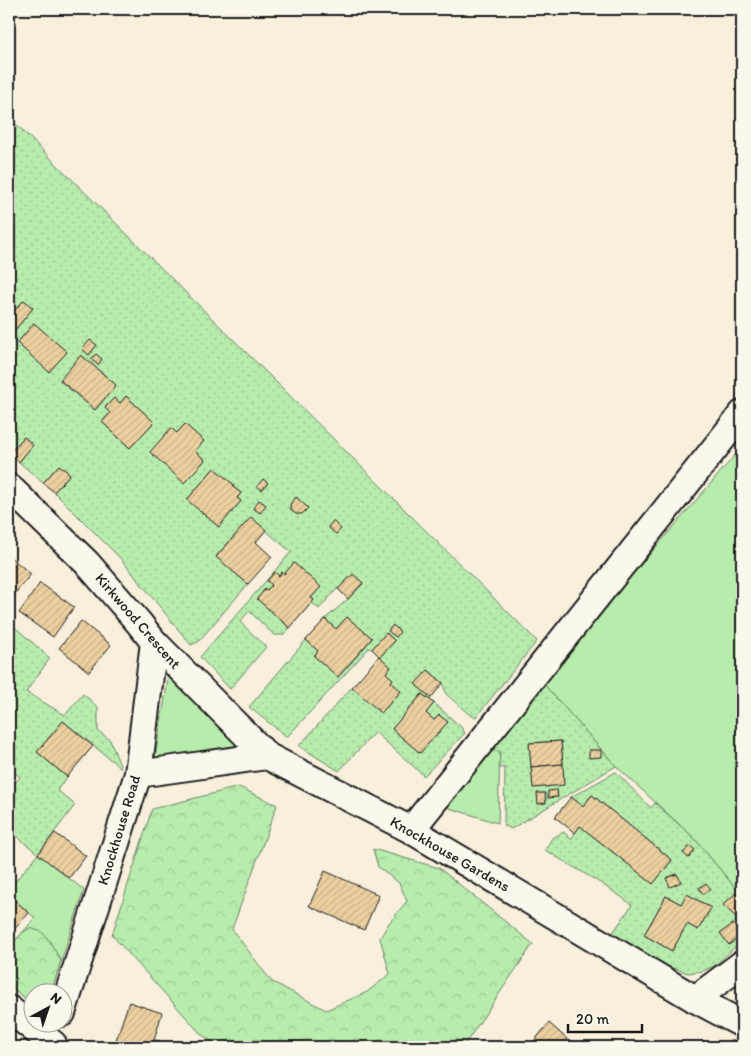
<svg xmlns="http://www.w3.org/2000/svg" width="751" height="1056" viewBox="0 0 751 1056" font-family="Itim,sans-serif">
	<defs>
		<pattern id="forest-crowns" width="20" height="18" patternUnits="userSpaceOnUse" patternTransform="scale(1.25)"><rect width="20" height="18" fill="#b7ecad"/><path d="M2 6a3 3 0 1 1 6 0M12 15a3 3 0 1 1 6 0" fill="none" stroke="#9dca94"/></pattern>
		<pattern id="garden-dots" width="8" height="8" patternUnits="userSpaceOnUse" patternTransform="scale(1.25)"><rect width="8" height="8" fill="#b7ecad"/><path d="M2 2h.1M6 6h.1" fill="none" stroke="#9dca94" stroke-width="1.8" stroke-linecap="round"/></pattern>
		<pattern id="building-hatch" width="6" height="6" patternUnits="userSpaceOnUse" patternTransform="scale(1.25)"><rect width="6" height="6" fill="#ecd0a0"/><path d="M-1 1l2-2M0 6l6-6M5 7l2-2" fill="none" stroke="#cab289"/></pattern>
	</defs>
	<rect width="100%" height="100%" fill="#f8efdd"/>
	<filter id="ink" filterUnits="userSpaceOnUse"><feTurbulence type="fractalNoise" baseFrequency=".02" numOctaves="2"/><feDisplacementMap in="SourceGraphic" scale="10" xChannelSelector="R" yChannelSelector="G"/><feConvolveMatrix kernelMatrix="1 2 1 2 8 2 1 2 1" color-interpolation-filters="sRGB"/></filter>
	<g filter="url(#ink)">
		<!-- green -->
		<g fill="#b7ecad" stroke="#6a8464">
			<polygon points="742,447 742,896 694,838 616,766 541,681"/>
			<polygon points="169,673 243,749 155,758"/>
			<polygon points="500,750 498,823 446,807 488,751"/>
			<polygon points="38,854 84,890 51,993 32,994 32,1003 31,1003 9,985 9,948 35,918 9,895 9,889"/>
		</g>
		<!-- forest -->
		<g fill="url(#forest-crowns)" stroke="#6a8464">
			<polygon points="239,787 277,805 232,929 271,981 326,1010 367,992 390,974 380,938 389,923 407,901 399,883 378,867 373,849 439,868 533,944 465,1044 468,1047 219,1047 201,1034 112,935 152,809"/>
			<polygon points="30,928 42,932 49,940 61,961 51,993 32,994 32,1003 31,1003 9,985 9,948 22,933"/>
		</g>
		<!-- garden -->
		<g fill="url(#garden-dots)" stroke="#6a8464" fill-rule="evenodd">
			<path d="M 9,117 L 537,641 L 476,717 L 470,715 L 446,694 L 443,683 L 428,670 L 416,684 L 431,698 L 430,700 L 422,694 L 392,729 L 420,753 L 447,722 L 439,715 L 434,720 L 426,713 L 434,703 L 462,728 L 465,733 L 424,776 L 375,732 L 339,771 L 299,746 L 352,687 L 381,713 L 401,691 L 391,682 L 386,673 L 391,667 L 379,656 L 380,657 L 394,641 L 387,633 L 372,649 L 369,648 L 287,737 L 249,707 L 306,640 L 318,651 L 314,656 L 338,677 L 372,639 L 347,617 L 336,629 L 325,619 L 348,599 L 363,584 L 353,574 L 338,589 L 337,589 L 319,609 L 312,603 L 314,600 L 284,574 L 282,572 L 279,576 L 275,573 L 272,585 L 267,590 L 265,589 L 257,599 L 290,628 L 283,635 L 274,635 L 249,611 L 240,622 L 266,647 L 230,689 L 200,657 L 291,552 L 251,518 L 216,556 L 248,584 L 198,642 L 191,645 L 120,558 L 54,492 L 70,474 L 59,465 L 43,483 L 19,462 L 33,445 L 24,437 L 9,454 L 9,337 L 33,308 L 24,300 L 15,310 L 9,305 ZM 34,324 L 67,352 L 49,371 L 17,343 ZM 81,355 L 116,385 L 95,410 L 60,381 ZM 126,396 L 154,422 L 130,448 L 102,422 L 110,413 L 105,407 L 114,398 L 120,403 ZM 185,424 L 195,451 L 205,460 L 184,483 L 177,433 ZM 214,468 L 234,485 L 233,487 L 241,493 L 237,498 L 241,501 L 187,500 Z"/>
			<polygon points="9,622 50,658 26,692 65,715 83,694 98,707 98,731 110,740 121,768 63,721 37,752 67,777 57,790 75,805 38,854 9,830 9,791 20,777 9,767"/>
			<path d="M 541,681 L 616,766 L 511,829 L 504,825 L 505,768 L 499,768 L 500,751 L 488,751 ZM 561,741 L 563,764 L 529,743 Z"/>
			<path d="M 616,772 L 651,808 L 655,803 L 694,838 L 742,896 L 742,899 L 736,893 L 724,905 L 738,919 L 733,924 L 742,937 L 742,941 L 714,966 L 703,971 L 688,973 L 661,964 L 612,934 L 632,905 C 605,884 574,868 545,850 L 552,838 L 564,832 L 571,839 L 580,826 L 653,884 L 672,860 L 592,795 L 583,806 L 571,797 ZM 687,894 L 711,908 L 698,930 L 687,924 L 672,951 L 644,935 L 666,896 L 681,904 Z"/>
		</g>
		<!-- building -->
		<g fill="url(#building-hatch)" stroke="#1c1c1c">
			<polygon points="24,300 33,308 9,337 9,305 15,310"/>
			<polygon points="34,323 67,352 49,372 17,343"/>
			<polygon points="90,340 97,345 89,355 82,349"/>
			<polygon points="96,354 102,359 98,365 91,359"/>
			<polygon points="81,355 116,385 95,410 60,380"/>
			<polygon points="126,396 154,422 130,448 102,422 110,413 105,408 114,398 120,403"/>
			<polygon points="185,424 204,441 195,451 205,460 184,483 150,452 171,428 177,433"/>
			<polygon points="24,437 33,445 19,462 9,454"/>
			<polygon points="59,465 70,474 54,492 43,483"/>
			<polygon points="214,468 234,485 233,487 241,493 237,498 241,501 219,527 187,500"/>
			<polygon points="263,479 268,483 262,490 257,486"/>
			<polygon points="296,497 308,508 302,514 296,514 291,510 290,504"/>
			<polygon points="259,500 266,505 260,513 253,508"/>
			<polygon points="251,517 266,530 256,542 272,557 248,584 216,557"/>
			<polygon points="333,521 341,529 336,534 328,527"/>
			<polygon points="9,556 31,574 9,601"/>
			<polygon points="294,563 321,587 311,598 314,600 290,628 257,599 265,589 267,590 272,585 267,581 275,572 279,576 282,572 284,574"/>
			<polygon points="353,574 363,583 348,599 338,589"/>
			<polygon points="40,583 74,607 53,637 19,613"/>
			<polygon points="347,617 372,638 338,677 314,656 318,651 306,640 325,619 336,629"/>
			<polygon points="81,621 111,645 89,672 59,648"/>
			<polygon points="393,625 400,632 396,637 388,631"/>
			<polygon points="386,633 395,641 380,657 372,649"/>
			<polygon points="379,656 391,667 386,673 393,679 391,682 401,691 381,713 352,687"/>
			<polygon points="428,670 443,683 431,698 415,684"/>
			<polygon points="422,694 434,703 426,713 434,720 439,715 448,722 420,753 392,729"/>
			<polygon points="63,721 93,746 67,777 37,752"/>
			<polygon points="561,741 563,764 531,767 529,743"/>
			<polygon points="589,750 601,750 601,757 589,758"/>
			<polygon points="563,764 564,785 533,788 531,767"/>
			<polygon points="557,790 558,797 548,798 548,791"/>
			<polygon points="537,793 545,793 546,803 538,804"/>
			<polygon points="592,795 672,860 653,884 580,826 575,833 555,817 571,797 583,806"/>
			<polygon points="55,833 86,856 69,878 38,854"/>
			<polygon points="690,846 695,850 689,858 683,853"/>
			<polygon points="325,871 379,895 364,930 309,906"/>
			<polygon points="677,874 681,882 670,887 666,878"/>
			<polygon points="706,883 711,889 703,894 699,888"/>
			<polygon points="736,893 742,899 742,922 741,922 723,905"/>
			<polygon points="687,894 711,908 698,930 687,924 672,951 644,935 666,896 681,904"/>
			<polygon points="9,895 29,913 9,935"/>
			<polygon points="733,924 741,935 729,945 720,933"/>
			<polygon points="129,1002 162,1013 154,1040 160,1041 158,1047 137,1047 116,1040"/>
			<polygon points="549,1023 567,1039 560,1047 529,1047"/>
		</g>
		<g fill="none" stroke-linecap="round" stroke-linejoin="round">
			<defs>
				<g id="minor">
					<polyline points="9,487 87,563 139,623 154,642 267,756"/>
					<polyline points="138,774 267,756 411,830 695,999 742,1024"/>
					<polyline points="411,830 742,414"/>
					<polyline points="695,999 742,964"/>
					<polyline points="9,1009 53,1044"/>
					<polyline points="62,1013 138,774 154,642"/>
				</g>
			</defs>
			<!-- minor casing -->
			<use href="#minor" stroke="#1c1c1c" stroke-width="30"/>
			<!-- minor -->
			<use href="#minor" stroke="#fbf7ec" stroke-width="26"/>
		</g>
	</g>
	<g text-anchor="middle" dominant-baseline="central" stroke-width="5" stroke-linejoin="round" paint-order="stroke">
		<!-- street labels -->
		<g font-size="15" fill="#1c1c1c" stroke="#fbf7ec">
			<text transform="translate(138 621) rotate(49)">Kirkwood Crescent</text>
			<text transform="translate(119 830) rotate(-73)">Knockhouse Road</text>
			<text transform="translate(450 854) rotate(30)">Knockhouse Gardens</text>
		</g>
	</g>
	<!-- margin -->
	<rect width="751" height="1056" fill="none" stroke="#fbf7ec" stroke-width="30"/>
	<rect x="15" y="15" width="721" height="1026" fill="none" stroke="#1c1c1c" stroke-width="2" filter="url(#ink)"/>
	<!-- north arrow -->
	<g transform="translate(48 1008) rotate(40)"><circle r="24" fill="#fbf7ec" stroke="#a29f99"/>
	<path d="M0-4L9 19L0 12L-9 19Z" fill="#1c1c1c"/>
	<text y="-8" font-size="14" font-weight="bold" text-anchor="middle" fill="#1c1c1c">N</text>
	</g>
	<!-- scale -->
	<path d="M568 1024v8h74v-8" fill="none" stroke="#1c1c1c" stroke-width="2.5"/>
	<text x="576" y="1024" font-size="15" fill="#1c1c1c" stroke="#fbf7ec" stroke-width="4" paint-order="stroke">20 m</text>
</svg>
